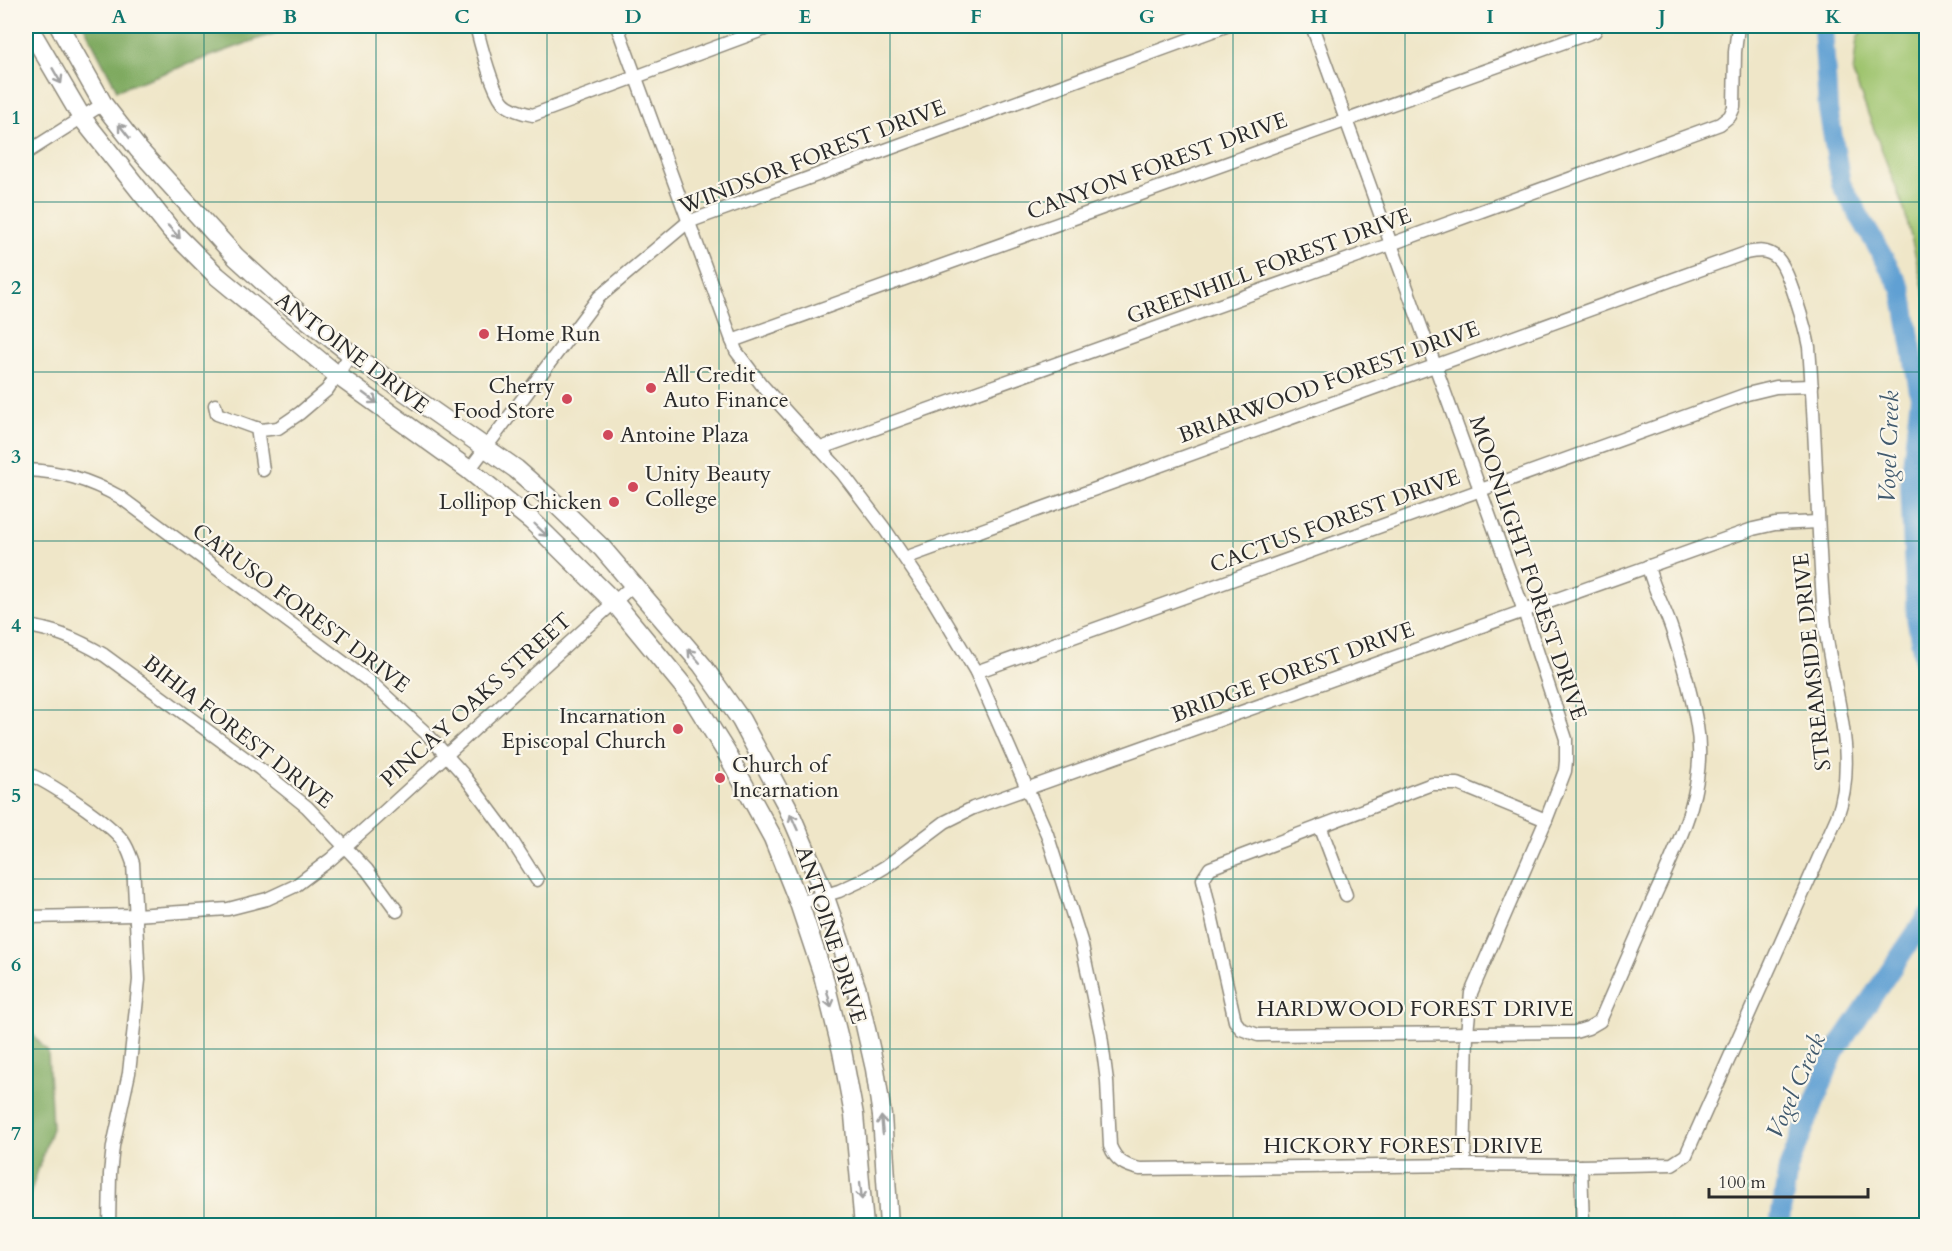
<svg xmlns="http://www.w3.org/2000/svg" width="1952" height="1251" viewBox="0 0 1952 1251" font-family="Cardo,serif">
	<rect width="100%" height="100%" fill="#fbf7ec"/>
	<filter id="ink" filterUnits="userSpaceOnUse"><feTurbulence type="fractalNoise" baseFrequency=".0167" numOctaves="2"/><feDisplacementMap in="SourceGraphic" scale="12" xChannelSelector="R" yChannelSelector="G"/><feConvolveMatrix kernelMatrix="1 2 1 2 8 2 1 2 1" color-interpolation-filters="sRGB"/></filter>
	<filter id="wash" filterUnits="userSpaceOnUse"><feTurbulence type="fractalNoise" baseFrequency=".008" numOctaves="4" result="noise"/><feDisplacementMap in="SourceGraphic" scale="24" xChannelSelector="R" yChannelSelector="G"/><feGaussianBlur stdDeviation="1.35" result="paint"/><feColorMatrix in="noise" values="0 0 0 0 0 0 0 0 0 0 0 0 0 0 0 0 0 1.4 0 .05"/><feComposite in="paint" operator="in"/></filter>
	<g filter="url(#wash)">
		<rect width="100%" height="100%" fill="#efe6c8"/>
		<!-- green -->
		<polygon fill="#9fc46e" stroke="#65784c" stroke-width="1.5" points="1865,26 1926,26 1926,298 1904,209 1853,74 1857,38"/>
		<!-- forest -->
		<g fill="#7faa61" stroke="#556a46" stroke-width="1.5">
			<polygon points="84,26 294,26 117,90"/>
			<polygon points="26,1027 48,1052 52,1128 26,1206"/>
		</g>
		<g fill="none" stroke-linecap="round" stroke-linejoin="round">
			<!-- river -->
			<g stroke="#61a0d3" stroke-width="20">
				<polyline points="1823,26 1828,109 1841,184 1902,290 1920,397 1910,483 1916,617 1926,672"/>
				<polyline points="1779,1226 1788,1169 1834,1053 1926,918"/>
			</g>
		</g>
	</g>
	<g filter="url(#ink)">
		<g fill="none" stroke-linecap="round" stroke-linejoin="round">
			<defs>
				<g id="minor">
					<path d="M 476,26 C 481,45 491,87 503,102 C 510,110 523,113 533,115 L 773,26"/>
					<path d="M 617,26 L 736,351 L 761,384 L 843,474 L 884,528 L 933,600 L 976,672 L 1047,834 L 1081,941 L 1101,1035 L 1107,1081 L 1110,1146 C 1116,1161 1125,1166 1140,1169 L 1464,1165 L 1581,1166 L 1672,1164 L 1686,1155 L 1837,817 C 1861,751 1829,682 1824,615 C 1817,526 1816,436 1809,347 C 1806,331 1788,266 1777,258 C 1767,249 1757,251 1746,253 L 905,558"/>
					<polyline points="1312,26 1524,611 1566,739 1566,761 1565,771 1546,820 1471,993 1467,1033 1464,1165"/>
					<polyline points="26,153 103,104"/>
					<polyline points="732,341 1595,31"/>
					<polyline points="215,405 217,414 261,430 278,428 300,413 327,390 351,354"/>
					<polyline points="257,428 263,470"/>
					<polyline points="821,448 1391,244 1720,124 1730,116 1734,107 1735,52 1738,26"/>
					<path d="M 26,470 C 61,471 89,480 120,497 L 374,685 L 428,735 L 463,774 L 507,833 L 537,880"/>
					<polyline points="469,470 599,297 688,222 1226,26"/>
					<path d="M 26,626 C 54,629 79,640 104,655 L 260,769 L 307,807 L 367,870 L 397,911"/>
					<polyline points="976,672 1747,394 1776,387 1812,386"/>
					<path d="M 26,773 C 48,781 109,822 123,841 C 128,848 130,855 133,863 L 139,980 L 129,1073 L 113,1146 L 110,1174 L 109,1226"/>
					<path d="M 1546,820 L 1458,784 L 1432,784 L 1210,868 L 1203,879 L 1235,1021 L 1241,1029 L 1258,1035 L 1575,1032 L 1588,1028 L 1600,1021 C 1617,982 1634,943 1651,904 C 1676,848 1708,790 1697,726 C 1692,694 1682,661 1672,630 C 1665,608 1653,589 1648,566"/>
					<polyline points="1320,826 1346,895"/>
					<polyline points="799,903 839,891 865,879 885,867 945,822 973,808 1753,529 1775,524 1818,522"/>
					<polyline points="26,917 135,915 228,909 267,899 295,886 331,859 376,819 633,585"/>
					<polyline points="1581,1166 1583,1226"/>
				</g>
				<g id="secondary">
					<polyline points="28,26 82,118 171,230 217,276 337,375 469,470 532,521 615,603 689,693 726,752 773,838 799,903 823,975 842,1051 854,1115 864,1226"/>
					<polyline points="59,26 103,104 139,150 236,257 290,306 351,354 516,469 557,505 602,548 702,665 741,720 787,806 820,883 857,990 875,1069 882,1116 889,1226"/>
				</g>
			</defs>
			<!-- minor casing -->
			<use href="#minor" stroke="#8d887a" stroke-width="15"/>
			<!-- secondary casing -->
			<use href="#secondary" stroke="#8d887a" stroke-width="21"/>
			<!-- minor -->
			<use href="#minor" stroke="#fff" stroke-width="12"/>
			<!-- secondary -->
			<use href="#secondary" stroke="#fff" stroke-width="18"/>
		</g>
		<!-- one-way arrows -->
		<defs><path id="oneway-shaft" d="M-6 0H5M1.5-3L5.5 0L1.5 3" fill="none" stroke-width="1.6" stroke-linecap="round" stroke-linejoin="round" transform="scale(1.5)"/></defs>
		<g stroke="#a0a0a0">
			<use href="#oneway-shaft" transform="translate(57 76) rotate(60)"/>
			<use href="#oneway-shaft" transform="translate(124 131) rotate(-128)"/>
			<use href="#oneway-shaft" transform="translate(174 232) rotate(47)"/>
			<use href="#oneway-shaft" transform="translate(370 398) rotate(36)"/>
			<use href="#oneway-shaft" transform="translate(541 530) rotate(44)"/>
			<use href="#oneway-shaft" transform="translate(694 656) rotate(-131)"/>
			<use href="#oneway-shaft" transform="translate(794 822) rotate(-114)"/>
			<use href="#oneway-shaft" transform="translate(829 999) rotate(76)"/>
			<use href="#oneway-shaft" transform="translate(882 1125) rotate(-95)"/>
			<use href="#oneway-shaft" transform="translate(861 1191) rotate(84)"/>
		</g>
	</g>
	<!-- grid -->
	<path fill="none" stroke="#0f766e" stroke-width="1.5" stroke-opacity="0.55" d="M 204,26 L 204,1226M 376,26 L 376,1226M 547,26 L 547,1226M 719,26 L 719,1226M 890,26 L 890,1226M 1062,26 L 1062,1226M 1233,26 L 1233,1226M 1405,26 L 1405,1226M 1576,26 L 1576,1226M 1748,26 L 1748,1226M 26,202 L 1926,202M 26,372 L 1926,372M 26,541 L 1926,541M 26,710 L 1926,710M 26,879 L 1926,879M 26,1049 L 1926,1049"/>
	<!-- markers -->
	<g fill="#d1495b" stroke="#fbf7ec" stroke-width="2">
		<circle cx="484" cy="334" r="6"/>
		<circle cx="651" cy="388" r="6"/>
		<circle cx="567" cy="399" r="6"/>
		<circle cx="608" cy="435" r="6"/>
		<circle cx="633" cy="487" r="6"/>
		<circle cx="614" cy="502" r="6"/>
		<circle cx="678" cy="729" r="6"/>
		<circle cx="720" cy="778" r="6"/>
	</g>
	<g text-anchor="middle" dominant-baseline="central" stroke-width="4.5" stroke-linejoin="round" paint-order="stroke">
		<!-- street labels -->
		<g font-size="22" fill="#2b2b2b" stroke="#fbf7ec">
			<text transform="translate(812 157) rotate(-21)">WINDSOR FOREST DRIVE</text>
			<text transform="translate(1157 166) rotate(-20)">CANYON FOREST DRIVE</text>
			<text transform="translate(1269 266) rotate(-20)">GREENHILL FOREST DRIVE</text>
			<text transform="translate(352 353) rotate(37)">ANTOINE DRIVE</text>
			<text transform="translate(1329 382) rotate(-20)">BRIARWOOD FOREST DRIVE</text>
			<text transform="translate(1335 521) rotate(-20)">CACTUS FOREST DRIVE</text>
			<text transform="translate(1528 568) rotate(71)">MOONLIGHT FOREST DRIVE</text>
			<text transform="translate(301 608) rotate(37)">CARUSO FOREST DRIVE</text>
			<text transform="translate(1812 662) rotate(-96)">STREAMSIDE DRIVE</text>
			<text transform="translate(1293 672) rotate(-20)">BRIDGE FOREST DRIVE</text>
			<text transform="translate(476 700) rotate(-42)">PINCAY OAKS STREET</text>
			<text transform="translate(238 732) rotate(38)">BIHIA FOREST DRIVE</text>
			<text transform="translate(831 935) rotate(72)">ANTOINE DRIVE</text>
			<text x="1415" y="1009">HARDWOOD FOREST DRIVE</text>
			<text x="1403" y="1146">HICKORY FOREST DRIVE</text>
		</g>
		<!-- poi labels -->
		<g font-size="22" fill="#2b2b2b" stroke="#fbf7ec" text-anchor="start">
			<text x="496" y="334">Home Run</text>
			<text x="663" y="375">All Credit<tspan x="663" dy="25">Auto Finance</tspan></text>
			<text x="555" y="386" text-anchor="end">Cherry<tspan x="555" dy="25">Food Store</tspan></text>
			<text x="620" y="435">Antoine Plaza</text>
			<text x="645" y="474">Unity Beauty<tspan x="645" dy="25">College</tspan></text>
			<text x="602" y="502" text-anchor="end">Lollipop Chicken</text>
			<text x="666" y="716" text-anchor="end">Incarnation<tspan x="666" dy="25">Episcopal Church</tspan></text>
			<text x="732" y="765">Church of<tspan x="732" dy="25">Incarnation</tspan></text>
		</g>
		<!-- water labels -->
		<g font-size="24" font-style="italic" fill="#415a6e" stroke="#fbf7ec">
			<text transform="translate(1889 447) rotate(-88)">Vogel Creek</text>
			<text transform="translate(1796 1086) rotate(-66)">Vogel Creek</text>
		</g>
	</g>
	<!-- margin -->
	<rect width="1952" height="1251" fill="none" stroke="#fbf7ec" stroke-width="66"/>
	<!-- scale -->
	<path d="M1709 1188v9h159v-9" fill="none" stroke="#2b2b2b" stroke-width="3"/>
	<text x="1718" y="1188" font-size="18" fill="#2b2b2b" stroke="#fbf7ec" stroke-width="4.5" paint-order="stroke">100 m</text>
	<rect x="33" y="33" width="1886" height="1185" fill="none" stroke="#0f766e" stroke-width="2"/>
	<g font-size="20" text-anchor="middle" font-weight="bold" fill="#0f766e">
		<text x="119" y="23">A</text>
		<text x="290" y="23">B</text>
		<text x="462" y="23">C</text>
		<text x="633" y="23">D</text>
		<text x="805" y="23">E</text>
		<text x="976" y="23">F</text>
		<text x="1147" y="23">G</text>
		<text x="1319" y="23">H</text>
		<text x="1490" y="23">I</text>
		<text x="1662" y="23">J</text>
		<text x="1833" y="23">K</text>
		<text x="16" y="124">1</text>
		<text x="16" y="294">2</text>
		<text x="16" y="463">3</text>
		<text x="16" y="632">4</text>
		<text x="16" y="802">5</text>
		<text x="16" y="971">6</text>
		<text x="16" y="1140">7</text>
	</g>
</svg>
